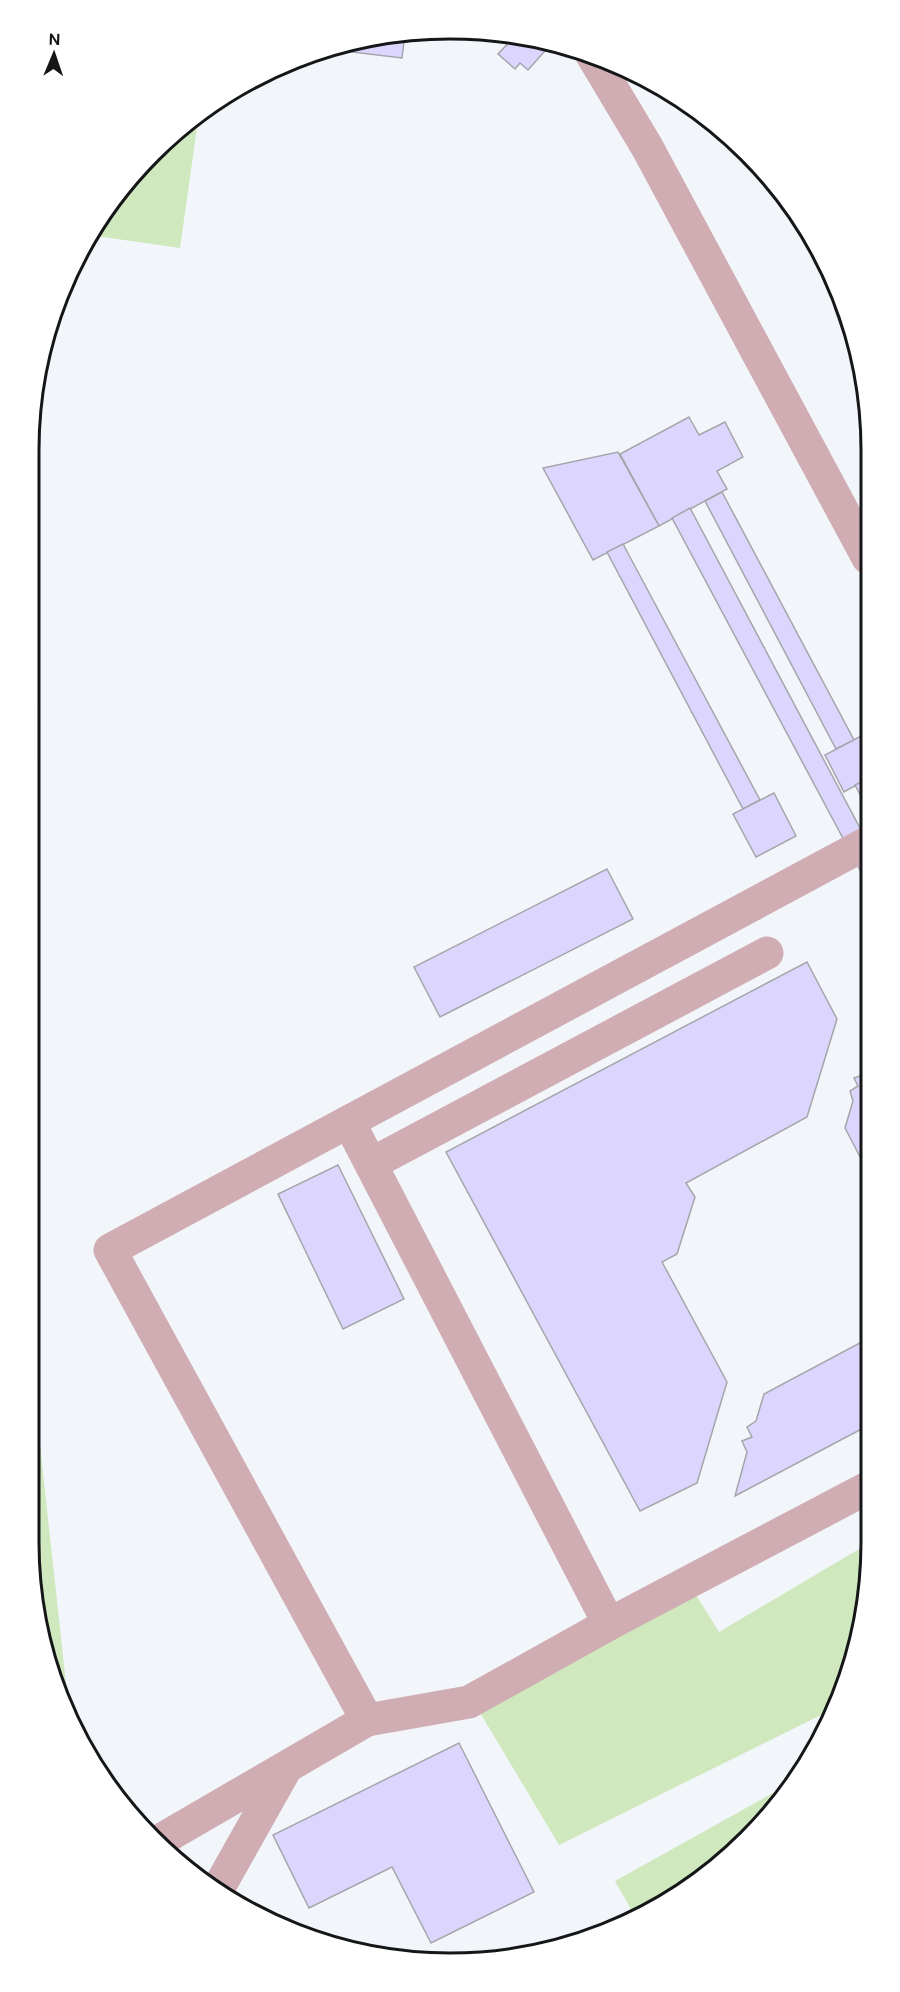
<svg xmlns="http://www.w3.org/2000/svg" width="900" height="1992" viewBox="0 0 900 1992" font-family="'DM Sans',sans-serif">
	<rect width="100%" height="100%" fill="#f2f6fb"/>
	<!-- green -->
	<g fill="#cfe8bd">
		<polygon points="199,113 180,248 89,235 99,216 152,152"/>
		<polygon points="29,1344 69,1711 66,1712 51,1678 29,1542"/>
		<polygon points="871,1542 863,1625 837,1707 559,1845 479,1711 696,1595 719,1632"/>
		<polygon points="789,1784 767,1820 660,1907 636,1918 615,1881"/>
	</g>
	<!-- building -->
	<g fill="#dcd6fe" stroke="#a5a5aa" stroke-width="1.5">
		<polygon points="408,33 407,42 365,37 367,37"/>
		<polygon points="516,35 532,37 551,44 528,70 520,63 515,69 498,54"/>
		<polygon points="365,37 404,42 402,58 327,49"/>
		<polygon points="827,268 839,288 862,371 848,346 835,310"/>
		<polygon points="689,417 699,435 725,422 743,457 717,471 727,489 659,526 620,454"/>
		<polygon points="618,452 659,526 593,560 543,468"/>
		<polygon points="722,492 854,740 836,749 705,501"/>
		<polygon points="690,508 869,845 869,887 672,518"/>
		<polygon points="623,544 760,800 743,809 607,552"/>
		<polygon points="863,735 869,747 869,778 844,792 825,755"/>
		<polygon points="869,778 869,811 855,785"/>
		<polygon points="774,793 796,836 756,857 733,814"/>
		<polygon points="607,869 633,919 440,1017 414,967"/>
		<polygon points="807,962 837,1019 807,1117 686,1183 695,1197 677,1254 662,1262 727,1382 697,1483 640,1511 446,1152"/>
		<polygon points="870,1052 870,1176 845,1128 853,1101 850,1091 858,1086 854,1078 863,1075"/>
		<polygon points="338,1165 404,1299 343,1329 278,1194"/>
		<polygon points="871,1337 871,1424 735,1496 747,1452 742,1441 752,1437 747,1427 756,1421 764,1394"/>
		<polygon points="459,1743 534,1892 431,1943 392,1867 309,1908 273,1835"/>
	</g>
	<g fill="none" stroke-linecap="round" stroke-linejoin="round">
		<!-- minor -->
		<g stroke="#cfadb3" stroke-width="33">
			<polyline points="592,55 647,147 868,558"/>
			<polyline points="869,842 110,1250 367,1720 469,1702 609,1624 871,1486"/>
			<polyline points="349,1122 609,1624"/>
			<polyline points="371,1164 767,953"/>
			<polyline points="159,1841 367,1720"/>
			<polyline points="218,1889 286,1768"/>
		</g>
	</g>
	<!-- crop -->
	<path d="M0 0H900V1992H0ZM450 39H450A411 411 0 0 1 861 450V1542A411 411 0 0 1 450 1953H450A411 411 0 0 1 39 1542V450A411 411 0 0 1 450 39Z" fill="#fff" fill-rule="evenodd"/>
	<path fill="none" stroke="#151618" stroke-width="3" d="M450 39H450A411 411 0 0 1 861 450V1542A411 411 0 0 1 450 1953H450A411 411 0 0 1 39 1542V450A411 411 0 0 1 450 39Z"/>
	<!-- north arrow -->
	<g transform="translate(54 54) rotate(2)" stroke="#ffffff" stroke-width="4.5" paint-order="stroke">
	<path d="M0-4.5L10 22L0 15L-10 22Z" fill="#151618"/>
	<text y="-9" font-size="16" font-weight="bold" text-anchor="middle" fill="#151618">N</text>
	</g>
</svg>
